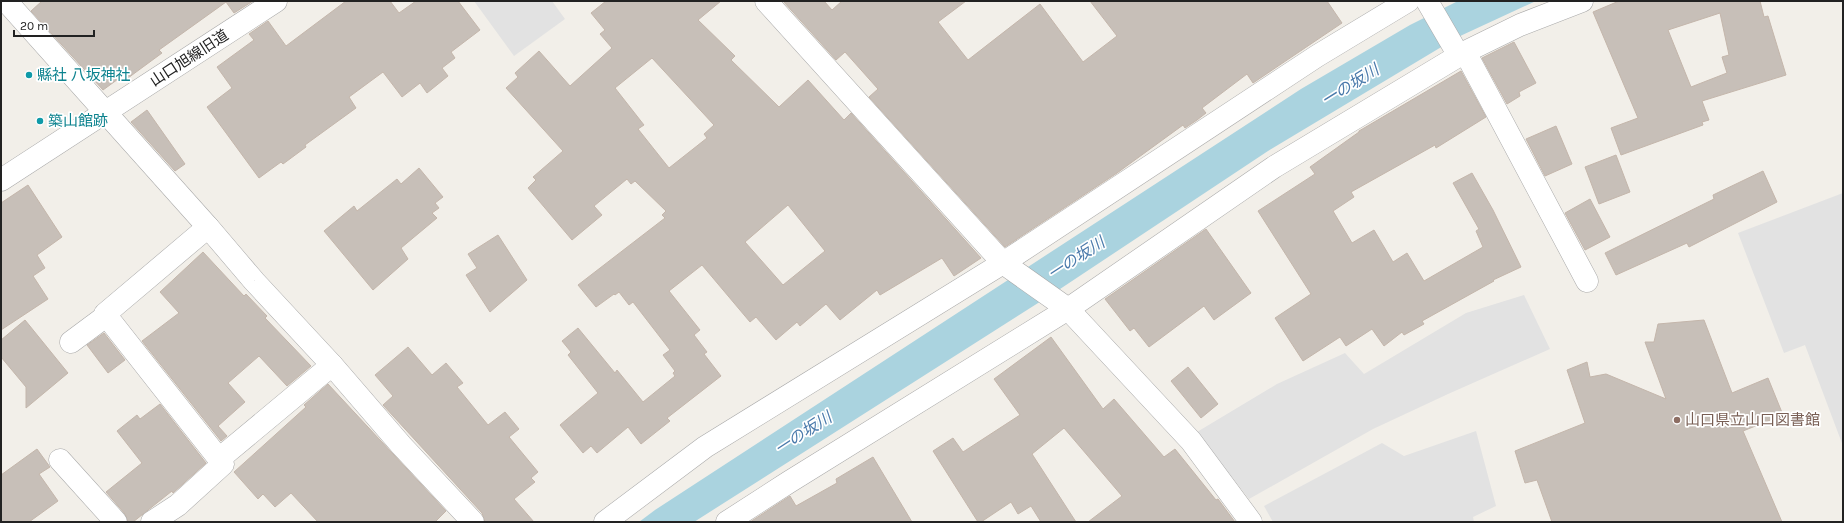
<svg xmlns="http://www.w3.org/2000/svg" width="1844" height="523" viewBox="0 0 1844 523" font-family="Karla,'Noto Sans JP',sans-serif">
	<rect width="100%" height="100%" fill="#f2efe9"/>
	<!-- parking -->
	<g fill="#e2e2e2">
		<polygon points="474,1 552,1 565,19 514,56"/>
		<polygon points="1843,193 1843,446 1805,345 1784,353 1738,233"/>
		<polygon points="1524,295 1550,349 1448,394 1373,429 1249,499 1197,432 1277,384 1345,353 1364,374 1466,313"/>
		<polygon points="1476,431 1496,506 1473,517 1474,522 1273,522 1264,506 1382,443 1404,456"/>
	</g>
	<!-- water -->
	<polygon fill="#aad3df" points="1458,1 1536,1 1458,37 1268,151 1057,291 694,522 639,522 655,510 1301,89 1410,25"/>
	<!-- building -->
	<g fill="#c7bfb8" stroke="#c4b6ab" fill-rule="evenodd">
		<polygon points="42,1 253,1 234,13 226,2 159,50 162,53 128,78 125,74 103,90 31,11"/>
		<polygon points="346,1 390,1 399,13 416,1 458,1 480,30 451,52 455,58 442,68 448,76 427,93 420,83 402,97 383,72 349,97 356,108 305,145 306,147 283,164 281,162 259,178 207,107 232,88 217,67 254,40 249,34 268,21 286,46"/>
		<path d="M 606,1 L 721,1 L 698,20 L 735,56 L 731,60 L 779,107 L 808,80 L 844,120 L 851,113 L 981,258 L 954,276 L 942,258 L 880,295 L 877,290 L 840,320 L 826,304 L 800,326 L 797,322 L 776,340 L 756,317 L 750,322 L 702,265 L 669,291 L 700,330 L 694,335 L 707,352 L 704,354 L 721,376 L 667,418 L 670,421 L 641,444 L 628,427 L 597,453 L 591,446 L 583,453 L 560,425 L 598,393 L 568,355 L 571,352 L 562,341 L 578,328 L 615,373 L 617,370 L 643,402 L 675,376 L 673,373 L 675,371 L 663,355 L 670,350 L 633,302 L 629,305 L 619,292 L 615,295 L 614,294 L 596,307 L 578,285 L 665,218 L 662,215 L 666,211 L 635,181 L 631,184 L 627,179 L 594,206 L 602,215 L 572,240 L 528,188 L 536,180 L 533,177 L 563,151 L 506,88 L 518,77 L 515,73 L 539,51 L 570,86 L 612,48 L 600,34 L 605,30 L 591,13 ZM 652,58 L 714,125 L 704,134 L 707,138 L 669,168 L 638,129 L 644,125 L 615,88 ZM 788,205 L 825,251 L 783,285 L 745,242 Z"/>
		<polygon points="783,1 824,1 832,10 842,1 966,1 938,22 968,60 1040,4 1083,62 1117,36 1090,1 1327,1 1342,23 1253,83 1247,74 1202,108 1206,113 1197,120 1185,128 1183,125 1117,173 1005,247 869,97 878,89 845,52 836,60"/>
		<path d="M 1619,1 L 1760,1 L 1764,17 L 1768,16 L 1786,75 L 1702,101 L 1709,120 L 1702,122 L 1703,125 L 1621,155 L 1611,128 L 1638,118 L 1593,12 ZM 1720,13 L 1729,55 L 1722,57 L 1727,73 L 1691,87 L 1668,30 Z"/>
		<polygon points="1514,42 1536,83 1519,92 1520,96 1507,104 1482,58"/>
		<polygon points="1461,71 1486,117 1436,148 1435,145 1351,192 1354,197 1333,211 1352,243 1374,230 1393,262 1407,253 1424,281 1483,247 1476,231 1479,229 1453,183 1472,173 1493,210 1521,267 1493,280 1494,281 1422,321 1424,324 1404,335 1402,332 1384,346 1372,329 1346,346 1340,337 1303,361 1275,318 1311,294 1258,211 1315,174 1310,167 1359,132 1359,131"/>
		<polygon points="147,110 185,164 175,171 131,122"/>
		<polygon points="1556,126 1572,164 1545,176 1526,139"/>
		<polygon points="1616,155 1630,192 1599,204 1585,167"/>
		<polygon points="419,168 443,197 435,203 439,208 432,213 437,218 401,248 408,259 373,290 324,231 354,206 357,211 397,179 401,184"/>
		<polygon points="1763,171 1777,202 1689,247 1687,243 1616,275 1605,253 1714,199 1713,195"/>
		<polygon points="28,185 62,237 37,255 45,268 33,276 48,299 1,330 1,203"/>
		<polygon points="1590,199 1610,237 1585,250 1565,213"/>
		<polygon points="1206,229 1251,293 1214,320 1204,306 1149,347 1134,328 1130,331 1105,299"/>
		<polygon points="498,235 527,280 490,312 466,275 477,268 468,254"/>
		<polygon points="203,252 244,296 246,294 267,316 265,318 311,366 287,386 259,356 228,383 245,402 218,426 227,436 221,441 142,341 179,313 160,292"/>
		<polygon points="25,320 68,373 26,408 26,387 1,357 1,340"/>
		<polygon points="1704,320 1732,393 1768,378 1783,415 1743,431 1782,522 1552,522 1537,480 1525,483 1515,451 1585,423 1567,370 1587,362 1590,377 1606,374 1666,399 1645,342 1654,342 1658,324"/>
		<polygon points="104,333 125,360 108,373 87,345"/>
		<polygon points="1051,337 1103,409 1114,399 1164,457 1175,449 1216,500 1218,499 1235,522 1088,522 1122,496 1064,428 1032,454 1076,522 1041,522 1031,506 1018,514 1011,502 981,522 978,522 933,451 953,438 963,452 1020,415 994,379"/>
		<polygon points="408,347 432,375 446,363 463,383 457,387 488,425 505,412 519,429 509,437 538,472 531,478 535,482 514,499 534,522 485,522 482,513 383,405 393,396 375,375"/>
		<polygon points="1188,367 1218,404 1201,418 1171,381"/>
		<polygon points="328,384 446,511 435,522 318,522 291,493 275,507 263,494 258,499 234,472 306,407 304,405"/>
		<polygon points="160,404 206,463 173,493 172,491 133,522 128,522 125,514 106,492 142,463 117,431 137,415 140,419"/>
		<polygon points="37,449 50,467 39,474 58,501 29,522 1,522 1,475"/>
		<polygon points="873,457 912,522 750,522 790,496 796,506 837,483 836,479"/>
	</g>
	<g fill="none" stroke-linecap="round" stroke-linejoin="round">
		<defs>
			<g id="minor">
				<polyline points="6,1 208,227 254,281 332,365 401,445 473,522"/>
				<polyline points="766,1 1003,263 1068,309 1191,441 1251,522"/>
				<polyline points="1427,1 1459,56"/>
				<polyline points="1465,52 1587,281"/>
				<polyline points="1,180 276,1"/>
				<polyline points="208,227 105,314 219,459 332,365"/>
				<polyline points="71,342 106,316"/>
				<polyline points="60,460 116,522"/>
				<polyline points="152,522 178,505 223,464 219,459"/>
				<polyline points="605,522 705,447 1003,263 1317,56 1408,1"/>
				<polyline points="727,522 789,482 1068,309 1274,167 1465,52 1520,25 1582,1"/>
			</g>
		</defs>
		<!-- minor casing -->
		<use href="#minor" stroke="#a9a9a9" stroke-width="23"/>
		<!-- minor -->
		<use href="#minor" stroke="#fff" stroke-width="22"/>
	</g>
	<!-- markers -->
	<g fill="#0f9aa8" stroke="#fff" stroke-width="1.5">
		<circle cx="29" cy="75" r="4"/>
		<circle cx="40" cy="121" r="4"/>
	</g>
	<circle fill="#8d6e63" stroke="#fff" stroke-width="1.5" cx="1677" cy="420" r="4"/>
	<g text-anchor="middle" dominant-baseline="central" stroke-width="3.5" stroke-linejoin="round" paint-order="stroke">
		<!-- street labels -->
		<g font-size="15" fill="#222" stroke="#fff">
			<text transform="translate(189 58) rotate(-33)">山口旭線旧道</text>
		</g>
		<!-- culture labels -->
		<g font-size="15" fill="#0d838f" stroke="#fff" text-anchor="start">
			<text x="37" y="75">縣社 八坂神社</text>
			<text x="48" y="121">築山館跡</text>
		</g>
		<!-- education labels -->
		<g font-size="15" fill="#785e54" stroke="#fff" text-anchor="start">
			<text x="1685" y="420">山口県立山口図書館</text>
		</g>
		<!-- water labels -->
		<g font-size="16" font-style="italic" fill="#4a7aab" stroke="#fff">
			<text transform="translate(1350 85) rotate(-32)">一の坂川</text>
			<text transform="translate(1076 258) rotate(-33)">一の坂川</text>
			<text transform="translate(803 433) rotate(-33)">一の坂川</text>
		</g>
	</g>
	<!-- border -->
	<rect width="1844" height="523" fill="none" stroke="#222222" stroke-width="4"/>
	<!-- scale -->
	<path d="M14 30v6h80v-6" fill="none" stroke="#222222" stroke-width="2"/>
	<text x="20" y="30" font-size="12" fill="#222222" stroke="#ffffff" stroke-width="3" paint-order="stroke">20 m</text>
</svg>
